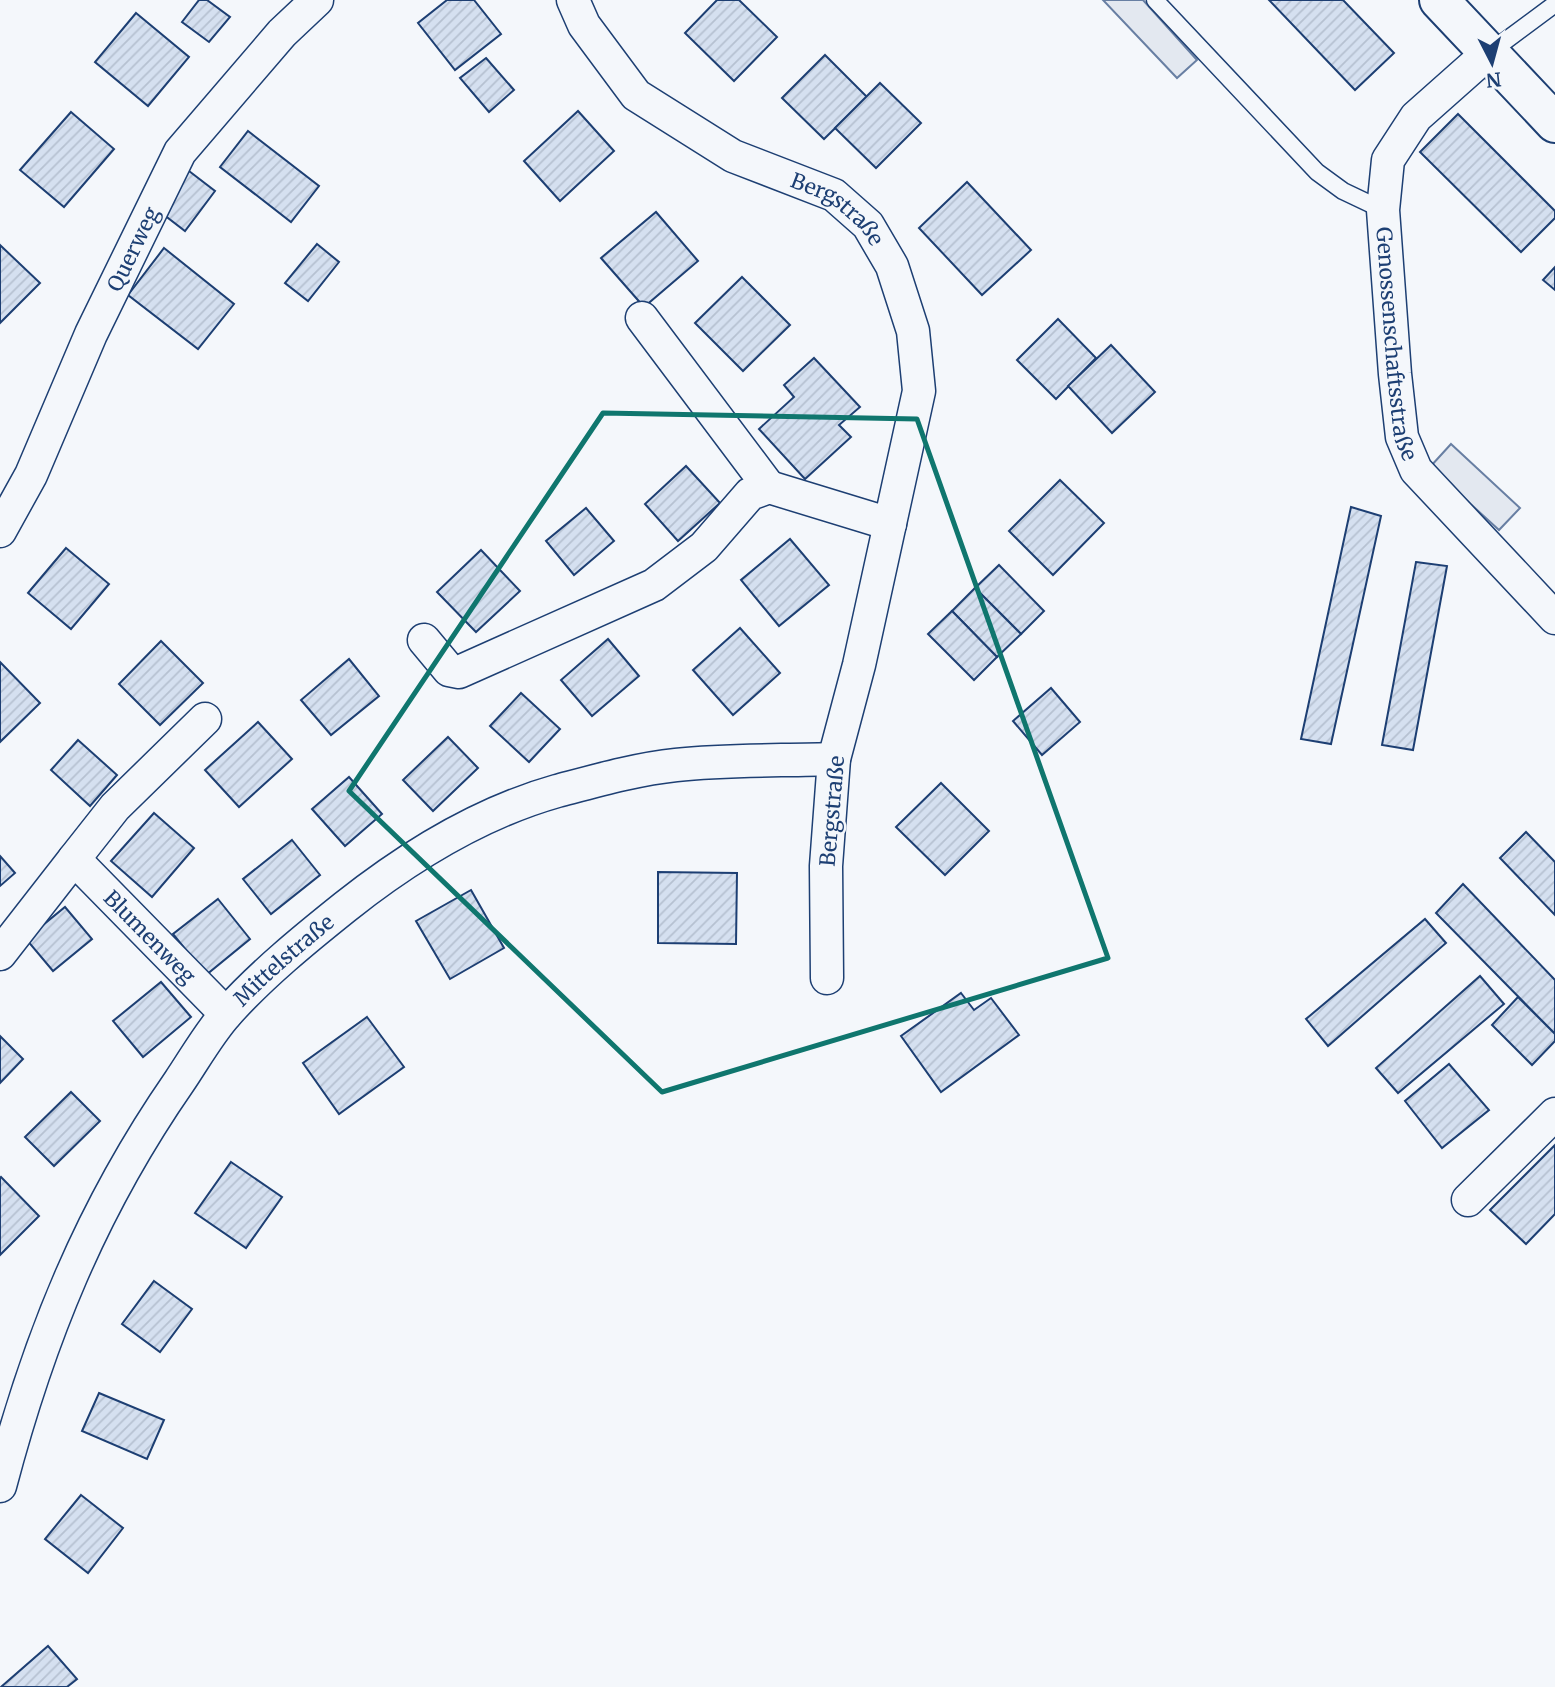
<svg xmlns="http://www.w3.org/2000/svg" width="1555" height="1687" viewBox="0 0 1555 1687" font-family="Merriweather,serif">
	<defs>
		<pattern id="building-hatch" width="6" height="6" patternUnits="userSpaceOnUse" patternTransform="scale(1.75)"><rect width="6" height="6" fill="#d5e0f0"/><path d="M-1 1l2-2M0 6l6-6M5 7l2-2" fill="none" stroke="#b6c1d1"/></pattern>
	</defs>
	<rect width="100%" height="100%" fill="#f4f7fb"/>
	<!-- parking -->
	<g fill="#e3e8f0" stroke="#687fa3" stroke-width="2">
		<polygon points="1103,0 1143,0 1197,60 1177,78"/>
		<polygon points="1451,444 1520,508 1499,530 1430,467"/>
	</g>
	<!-- building -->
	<g fill="url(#building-hatch)" stroke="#1d3f73" stroke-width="2">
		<polygon points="199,0 207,0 230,17 209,42 182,22"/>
		<polygon points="447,0 474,0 501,34 455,70 418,23"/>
		<polygon points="717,0 739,0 777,37 734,81 685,33"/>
		<polygon points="1269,0 1343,0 1394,53 1355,90"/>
		<polygon points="136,13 189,57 148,106 95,62"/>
		<polygon points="825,55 867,97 824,139 782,98"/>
		<polygon points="486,58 514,90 489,112 460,78"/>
		<polygon points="880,83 921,123 876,168 835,128"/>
		<polygon points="578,111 614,151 560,201 524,161"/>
		<polygon points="71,112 114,149 64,207 20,170"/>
		<polygon points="1458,114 1555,211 1555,218 1521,252 1420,152"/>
		<polygon points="248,131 319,186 291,222 220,167"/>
		<polygon points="189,171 215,191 185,231 159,211"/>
		<polygon points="967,182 1031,250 982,295 919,228"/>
		<polygon points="656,212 698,261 644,307 601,258"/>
		<polygon points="317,244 339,262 308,301 285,283"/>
		<polygon points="0,245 40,283 0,323"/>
		<polygon points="164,248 234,304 198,349 128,295"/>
		<polygon points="1555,267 1555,290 1543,280"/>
		<polygon points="742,277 790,325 743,371 695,323"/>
		<polygon points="1058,319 1096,358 1056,399 1017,360"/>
		<polygon points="1111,345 1155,392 1112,433 1068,386"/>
		<polygon points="814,358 860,407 839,425 851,437 805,479 759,429 794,397 784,385"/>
		<polygon points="686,466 720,503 678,541 645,504"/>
		<polygon points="1060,480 1104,523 1053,575 1009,531"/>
		<polygon points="1351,507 1381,516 1331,744 1301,739"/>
		<polygon points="586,508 614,541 574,575 546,541"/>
		<polygon points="790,539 829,585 779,626 741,580"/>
		<polygon points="66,548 109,584 71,629 28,593"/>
		<polygon points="481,550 520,591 476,632 437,592"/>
		<polygon points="1416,562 1447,566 1413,750 1382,745"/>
		<polygon points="999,565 1044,611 1021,634 975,588"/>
		<polygon points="975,588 1021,634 997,657 952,611"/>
		<polygon points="952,611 997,657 974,680 928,634"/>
		<polygon points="740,628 780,673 733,715 693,670"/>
		<polygon points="608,639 639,676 592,716 561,680"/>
		<polygon points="161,641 203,683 160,725 119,684"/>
		<polygon points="349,659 379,696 331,735 301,700"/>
		<polygon points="0,662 40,703 0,742"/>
		<polygon points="1051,688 1080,722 1042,755 1013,721"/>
		<polygon points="521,693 560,729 529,762 490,726"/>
		<polygon points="258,722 292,759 239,807 205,770"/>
		<polygon points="448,737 478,768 433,811 403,780"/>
		<polygon points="78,740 117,775 90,806 51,770"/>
		<polygon points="349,777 382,814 345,846 312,809"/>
		<polygon points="941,783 989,831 945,875 896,827"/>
		<polygon points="154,813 194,848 152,897 111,861"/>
		<polygon points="1526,832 1555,862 1555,915 1500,858"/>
		<polygon points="292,840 320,875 271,914 243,879"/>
		<polygon points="0,856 15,873 0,886"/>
		<polygon points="658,872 737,873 736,944 658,943"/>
		<polygon points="1463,884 1555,980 1555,1034 1436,913"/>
		<polygon points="471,890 504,948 450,979 416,921"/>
		<polygon points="218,899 250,939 206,975 173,934"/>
		<polygon points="65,907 92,939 53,971 26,939"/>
		<polygon points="1425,919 1446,943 1328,1046 1306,1019"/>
		<polygon points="1480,976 1504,1004 1398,1093 1376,1068"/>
		<polygon points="161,982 191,1017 143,1057 113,1021"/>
		<polygon points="961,993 974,1010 991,998 1019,1035 941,1092 901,1036"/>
		<polygon points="1518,997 1555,1034 1555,1041 1532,1065 1492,1025"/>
		<polygon points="367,1017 404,1067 339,1114 303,1063"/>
		<polygon points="0,1036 23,1059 0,1083"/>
		<polygon points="1449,1064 1489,1110 1442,1148 1405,1101"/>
		<polygon points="71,1092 100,1121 54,1166 25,1137"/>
		<polygon points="1555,1145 1555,1214 1526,1244 1490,1210"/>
		<polygon points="231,1162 282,1197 246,1248 195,1213"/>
		<polygon points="1,1177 39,1216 0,1255 0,1178"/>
		<polygon points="154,1281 192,1309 160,1352 122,1324"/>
		<polygon points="99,1393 164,1420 147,1459 82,1431"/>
		<polygon points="81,1495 123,1528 88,1573 45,1539"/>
		<polygon points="48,1646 77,1679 67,1687 1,1687"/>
	</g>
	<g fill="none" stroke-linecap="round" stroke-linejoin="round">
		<defs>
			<g id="lane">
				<polyline points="1155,0 1317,172 1343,191 1383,210"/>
				<polyline points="1489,53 1555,4"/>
			</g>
			<g id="street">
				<path id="s1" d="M 573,0 L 584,25 L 636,95 L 733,156 L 834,195 L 868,225 L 892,266 L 913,331 L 919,391 L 859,665 L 834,759 L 826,866 L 827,978"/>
				<path id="s2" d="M 1487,54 L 1416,117 L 1388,160 L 1383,210 L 1395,374 L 1402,437 L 1416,470 L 1555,618"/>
				<polyline points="642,318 769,487"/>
				<path id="s3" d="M 0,531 L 31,475 L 91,334 L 180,152 L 282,33 L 317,0"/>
				<polyline points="424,640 449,670 459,672 654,585 704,547 750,494 769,487 890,524"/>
				<polyline points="74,859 115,807 205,719"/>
				<path id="s4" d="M 0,954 L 74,859 L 226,1014"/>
				<polyline points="1468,1200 1555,1114"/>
				<path id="s5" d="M 0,1486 C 39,1338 91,1209 179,1082 C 194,1060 209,1033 227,1013 C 262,974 305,939 345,907 C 408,857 479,813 557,791 C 595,781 637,769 676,765 C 728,759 782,761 834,759"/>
			</g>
			<polyline id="secondary" points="1439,0 1555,123"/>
		</defs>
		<!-- lane casing -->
		<use href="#lane" stroke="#1d3f73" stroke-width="19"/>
		<!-- street casing -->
		<use href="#street" stroke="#1d3f73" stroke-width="35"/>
		<!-- secondary casing -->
		<use href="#secondary" stroke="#1d3f73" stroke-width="42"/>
		<!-- lane -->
		<use href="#lane" stroke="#f4f7fb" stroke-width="16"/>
		<!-- street -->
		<use href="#street" stroke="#f4f7fb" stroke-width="32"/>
		<!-- secondary -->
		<use href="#secondary" stroke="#f4f7fb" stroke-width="38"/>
	</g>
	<!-- marked area -->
	<path fill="none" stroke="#0f766e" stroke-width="5" stroke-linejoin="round" d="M 603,413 L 917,419 L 1108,958 L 662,1092 L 349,791 Z"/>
	<g text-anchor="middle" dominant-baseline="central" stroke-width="5" stroke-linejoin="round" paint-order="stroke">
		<!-- street labels -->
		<g font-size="21" fill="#1d3f73" stroke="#f4f7fb">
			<text stroke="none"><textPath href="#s1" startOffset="348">Bergstraße</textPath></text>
			<text stroke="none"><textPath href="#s3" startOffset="312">Querweg</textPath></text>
			<text stroke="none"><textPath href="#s2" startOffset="331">Genossenschaftsstraße</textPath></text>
			<text transform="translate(832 811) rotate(-85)">Bergstraße</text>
			<text stroke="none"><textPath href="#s4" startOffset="229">Blumenweg</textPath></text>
			<text stroke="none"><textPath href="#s5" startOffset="606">Mittelstraße</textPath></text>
		</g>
	</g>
	<!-- north arrow -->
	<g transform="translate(1492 63) rotate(174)" stroke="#f4f7fb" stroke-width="5" paint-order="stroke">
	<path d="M0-5L12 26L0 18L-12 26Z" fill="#1d3f73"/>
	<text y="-10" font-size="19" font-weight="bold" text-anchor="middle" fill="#1d3f73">N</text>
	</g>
</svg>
